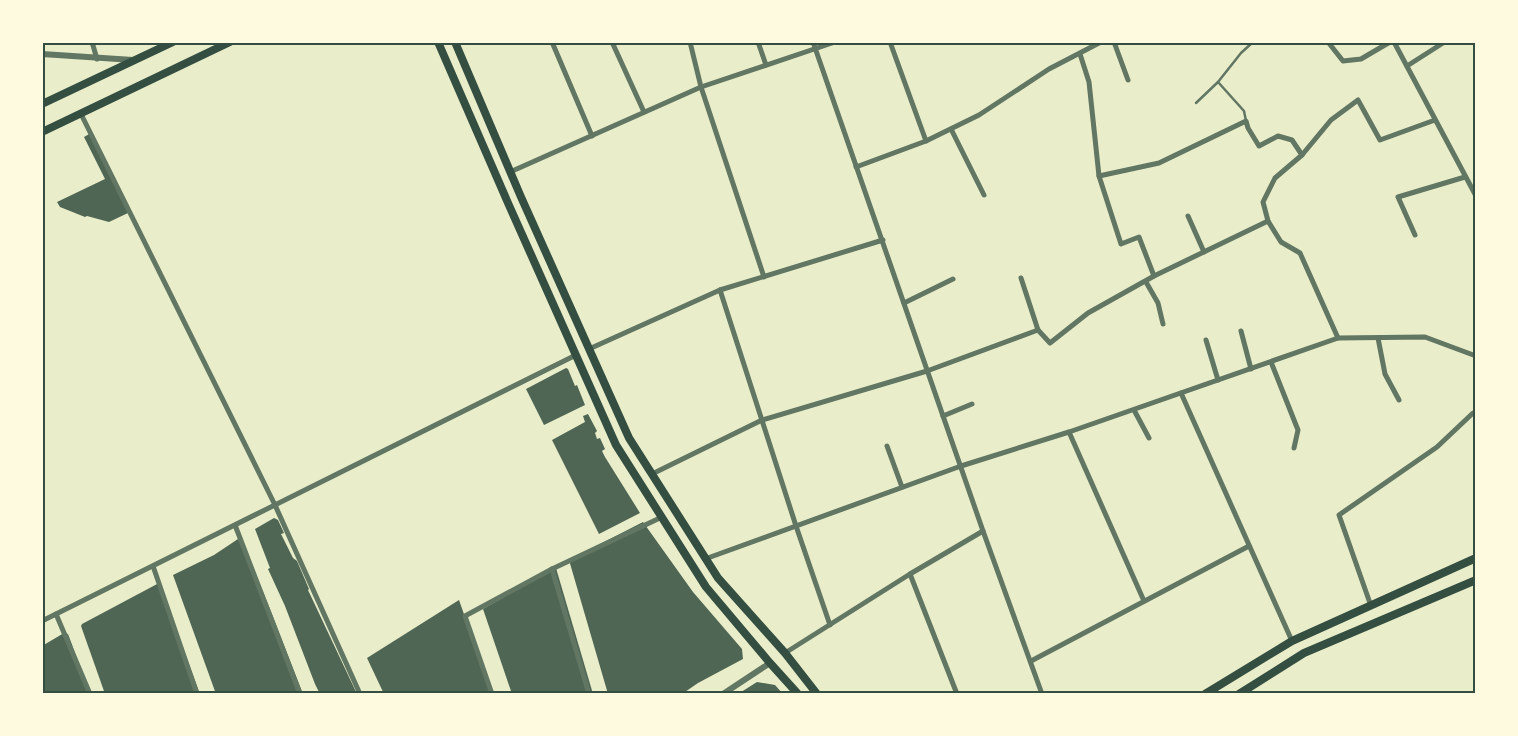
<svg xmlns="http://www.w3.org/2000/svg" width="1518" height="736" viewBox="0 0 1518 736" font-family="Overpass,sans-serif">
	<rect width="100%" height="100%" fill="#e9edc9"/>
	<!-- building -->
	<g fill="#4f6655">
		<polygon points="91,133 128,213 109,222 87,216 85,217 60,207 57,202 105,179 84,137"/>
		<polygon points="566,368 568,369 575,386 577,385 585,405 544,425 526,389"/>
		<polygon points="588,414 597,431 595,433 597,439 600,438 605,449 602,451 605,457 640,513 599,534 552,440 585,422 583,416"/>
		<polygon points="274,518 278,520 284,533 281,534 293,558 297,561 309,589 308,590 357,694 320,694 315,684 285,606 268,569 270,568 255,529"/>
		<polygon points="643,522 693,592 742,649 743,659 698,683 682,694 608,694 569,560"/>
		<polygon points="241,537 272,614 303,694 216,694 173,575 214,555"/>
		<polygon points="556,568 593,694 512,694 483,609"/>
		<polygon points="159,583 200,694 105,694 81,626 82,624"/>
		<polygon points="459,600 492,694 384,694 367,658"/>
		<polygon points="64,633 68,634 71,642 90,694 42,694 42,646"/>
		<polygon points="757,682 775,685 783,694 738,694"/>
	</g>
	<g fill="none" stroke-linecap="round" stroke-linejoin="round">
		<!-- service -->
		<g stroke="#617663" stroke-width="2.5">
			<polyline points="1218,82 1244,111 1246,121"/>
			<polyline points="1196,103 1218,82 1241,53 1253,42"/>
		</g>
		<!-- minor -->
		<g stroke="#617663" stroke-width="5">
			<polyline points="92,42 97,59"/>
			<polyline points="552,42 592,136"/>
			<polyline points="612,42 644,112"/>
			<polyline points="690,42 701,87 764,277"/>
			<polyline points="758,42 766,65"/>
			<polyline points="813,42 983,531 1042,694"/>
			<polyline points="890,42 926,141"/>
			<polyline points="1114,42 1128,80"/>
			<polyline points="1328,42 1343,61 1361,59 1390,42"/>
			<polyline points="1394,42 1476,196"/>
			<polyline points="1080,54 1089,82 1099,176 1159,163 1246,121 1248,128 1259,146 1278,136 1292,140 1302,155"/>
			<polyline points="1407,66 1443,43"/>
			<polyline points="81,114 275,505 360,694"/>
			<polyline points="951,129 984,195"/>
			<polyline points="856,167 926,141 979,115 1049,69 1101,42"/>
			<polyline points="510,172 701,87 835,42"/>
			<polyline points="1099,176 1121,244 1139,237 1154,276"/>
			<polyline points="1188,216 1204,252"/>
			<polyline points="1415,235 1398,197 1465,177"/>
			<polyline points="1021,278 1038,330"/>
			<polyline points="1146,282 1158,303 1163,324"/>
			<polyline points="720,290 796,526 830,625"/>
			<polyline points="904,303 953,279"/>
			<polyline points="1241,331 1251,369"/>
			<polyline points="1338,338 1300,253 1281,242 1268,221 1263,202 1275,178 1302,155 1331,120 1358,100 1380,140 1435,120"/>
			<polyline points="1378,338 1385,374 1399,400"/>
			<polyline points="1206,340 1218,380"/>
			<polyline points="589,349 720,290 883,240"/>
			<polyline points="1271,362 1298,430 1294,448"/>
			<polyline points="1181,393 1292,641"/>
			<polyline points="1134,410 1149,438"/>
			<polyline points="943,416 972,404"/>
			<polyline points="1069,432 1144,601"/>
			<polyline points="887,446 902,487"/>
			<polyline points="652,474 762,420 927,371 1038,330 1050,343 1088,313 1154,276 1268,221"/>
			<polyline points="235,525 300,694"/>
			<polyline points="705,559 961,466 1069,432 1338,338 1425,337 1476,356"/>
			<polyline points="153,566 197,694"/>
			<polyline points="552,569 589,694"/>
			<polyline points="910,574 957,694"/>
			<polyline points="1371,606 1339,515 1437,447 1473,413 1476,413"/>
			<polyline points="56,614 90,694"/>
			<polyline points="42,621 576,355"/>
			<polyline points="785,653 910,574 983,531"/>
			<polyline points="1031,661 1249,546"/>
			<polyline points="492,694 465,616 552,569 662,517"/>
		</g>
		<!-- tertiary -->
		<g stroke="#617663" stroke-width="6">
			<polyline points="42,54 133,60"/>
			<polyline points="723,694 770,663"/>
		</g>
		<!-- secondary -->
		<g stroke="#344e41" stroke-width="8">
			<polyline points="438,42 508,203 616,445 706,587 770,663 798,694"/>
			<polyline points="455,42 521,197 629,438 718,578 785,653 817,694"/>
			<polyline points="42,104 173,42"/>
			<polyline points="42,132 230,42"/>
			<polyline points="1205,694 1292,641 1476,558"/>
			<polyline points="1239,694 1304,653 1476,580"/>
		</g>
	</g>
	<!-- border -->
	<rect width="1518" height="736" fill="none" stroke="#fefae0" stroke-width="88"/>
	<rect x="44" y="44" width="1430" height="648" fill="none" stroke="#344e41" stroke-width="2"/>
</svg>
